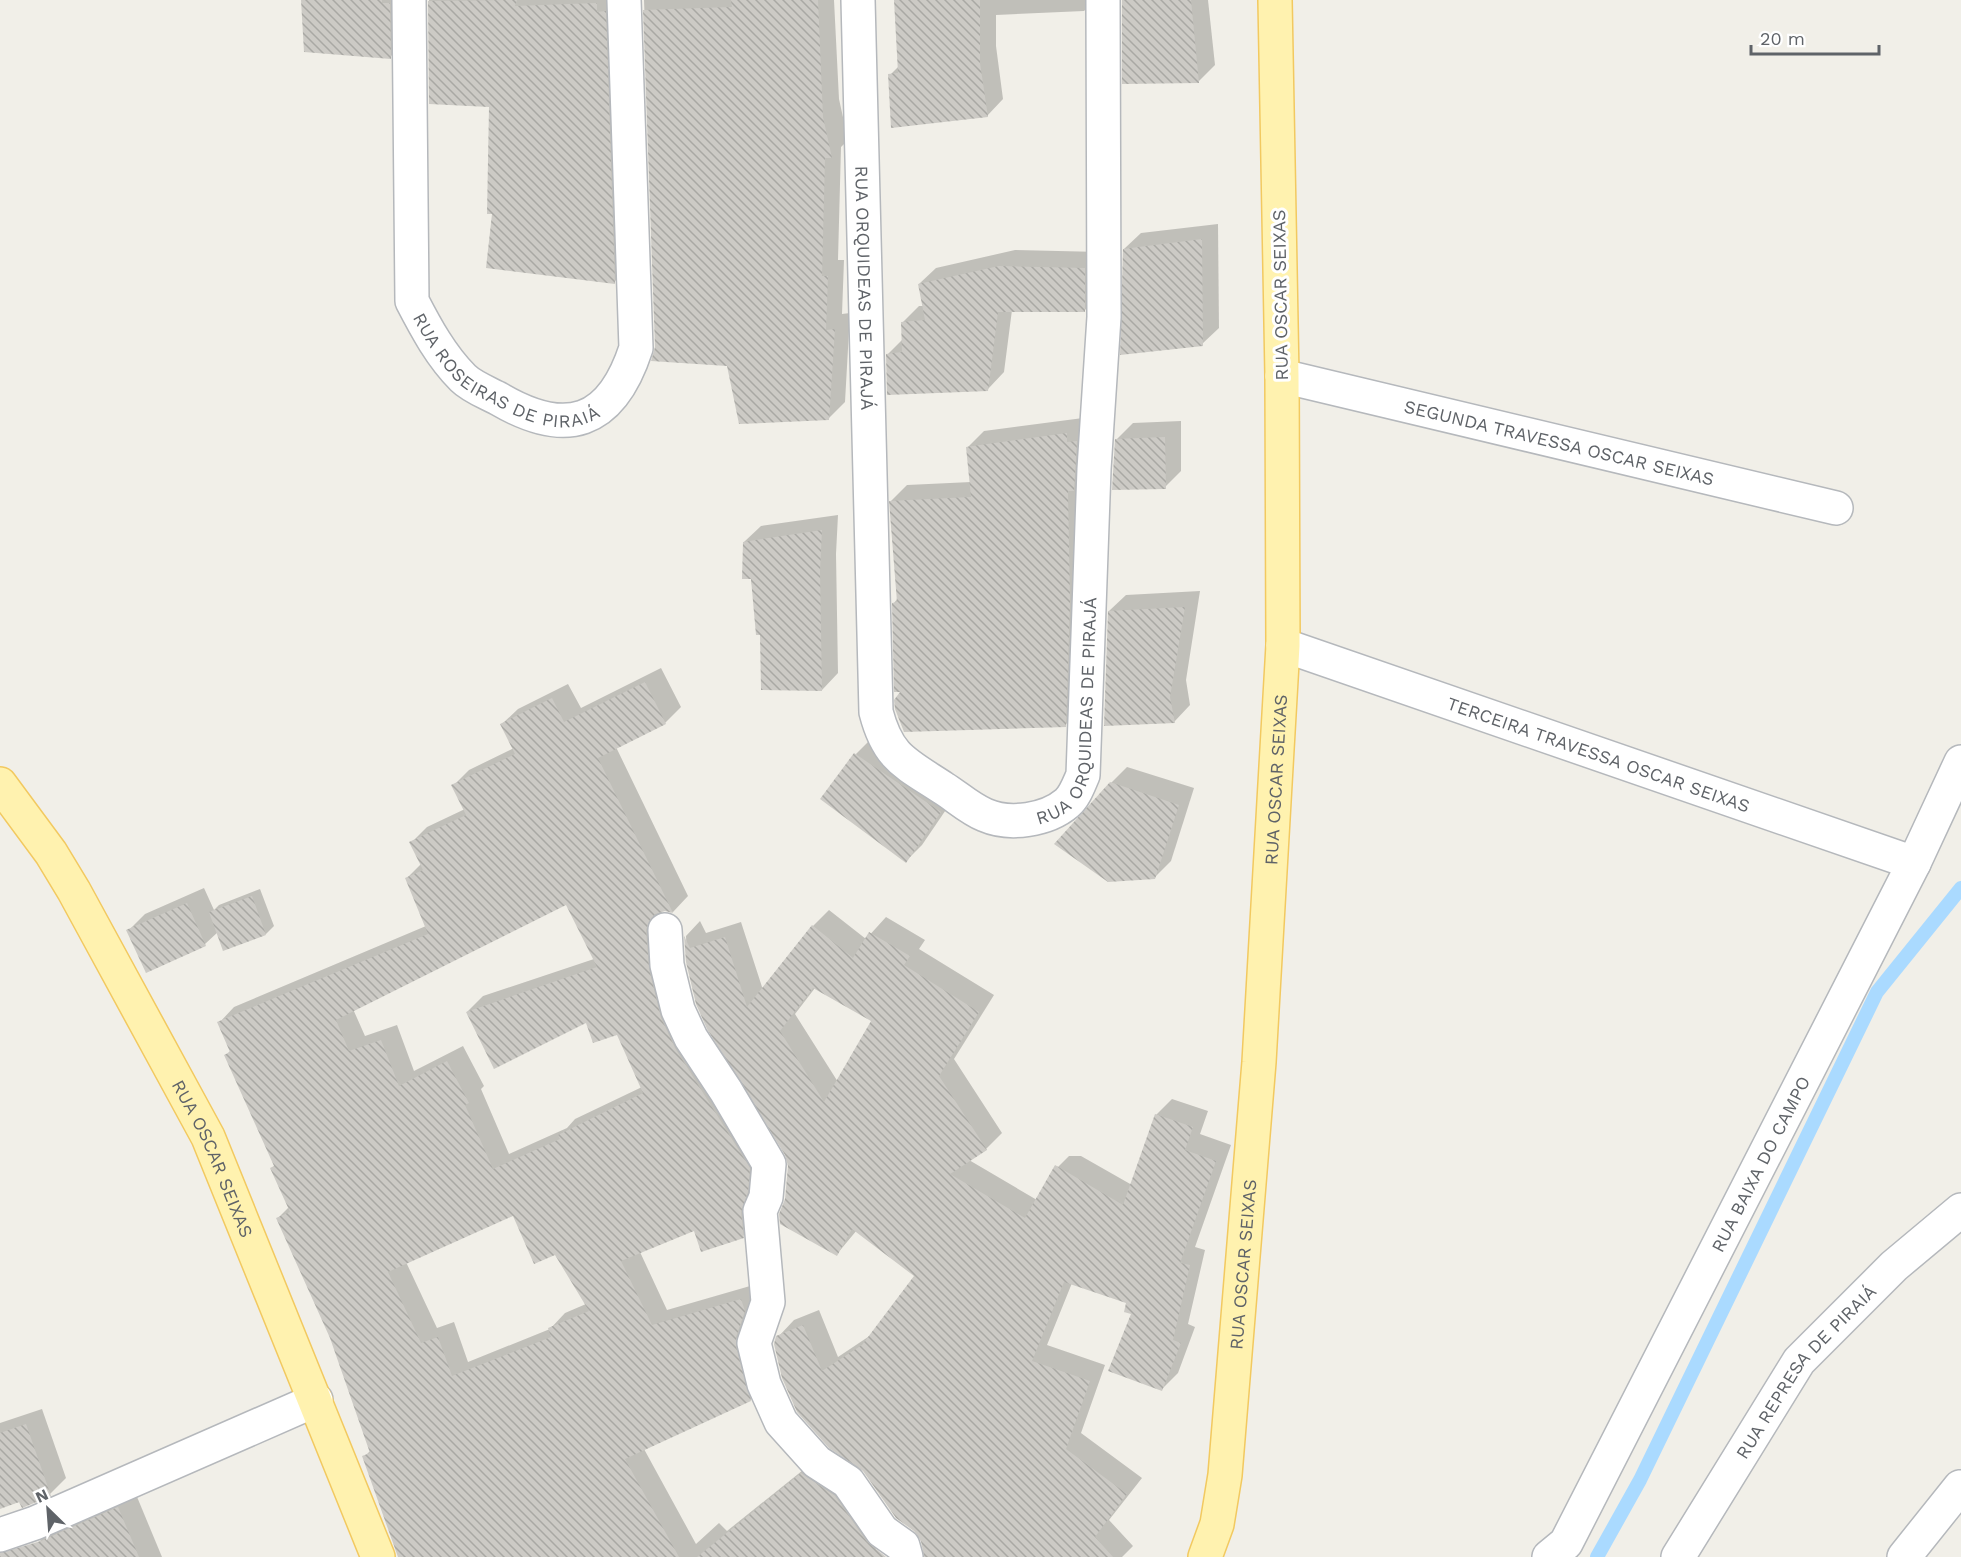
<svg xmlns="http://www.w3.org/2000/svg" width="1961" height="1557" viewBox="0 0 1961 1557" font-family="'Work Sans',sans-serif">
	<defs>
		<pattern id="building-back-hatch" width="6" height="6" patternUnits="userSpaceOnUse" patternTransform="scale(1.5)"><rect width="6" height="6" fill="#cccac5"/><path d="M-1 5l2 2M0 0l6 6M5-1l2 2" fill="none" stroke="#a9a8a4"/></pattern>
	</defs>
	<rect width="100%" height="100%" fill="#f1efe8"/>
	<!-- shadow -->
	<g fill="#0003" fill-rule="evenodd">
		<polygon points="302,0 407,0 407,41 390,57"/>
		<polygon points="429,0 622,0 631,266 614,282 494,212 490,106 430,102"/>
		<polygon points="644,0 834,0 839,99 848,140 841,147 838,260 844,260 842,314 850,313 845,402 828,419 728,364 656,348"/>
		<polygon points="896,0 1095,0 1084,11 996,15 996,46 1003,99 987,116 890,75 900,65"/>
		<polygon points="1123,0 1208,0 1215,65 1198,82"/>
		<polygon points="1218,224 1219,328 1202,344 1124,249 1141,233"/>
		<polygon points="1015,250 1101,252 1101,294 1085,310 1012,310 1004,372 988,389 887,355 903,339 902,323 919,306 924,306 919,284 936,268"/>
		<polygon points="1083,418 1082,709 1065,725 903,691 894,603 898,598 891,501 907,485 971,482 967,448 984,431"/>
		<polygon points="1181,421 1181,471 1165,487 1116,440 1133,423"/>
		<polygon points="838,515 836,554 838,673 822,690 761,634 744,542 761,526"/>
		<polygon points="1200,591 1186,680 1190,705 1174,722 1109,611 1126,595"/>
		<path d="M 661,668 L 681,707 L 665,723 L 616,747 L 688,896 L 673,912 L 662,910 L 664,953 L 765,1152 L 759,1220 L 743,1236 L 695,1229 L 640,1252 L 667,1310 L 757,1284 L 766,1384 L 750,1400 L 644,1449 L 696,1544 L 719,1523 L 727,1531 L 818,1458 L 891,1534 L 867,1557 L 400,1557 L 364,1457 L 371,1450 L 331,1337 L 278,1218 L 289,1207 L 272,1168 L 275,1165 L 226,1055 L 231,1050 L 219,1023 L 234,1007 L 426,926 L 407,878 L 421,864 L 411,843 L 427,827 L 465,809 L 453,786 L 469,770 L 514,748 L 502,724 L 518,709 L 568,684 L 581,708 ZM 567,903 L 594,959 L 483,996 L 467,1012 L 587,1021 L 618,1033 L 642,1087 L 575,1119 L 567,1128 L 509,1154 L 481,1089 L 484,1086 L 463,1046 L 414,1071 L 397,1025 L 365,1036 L 353,1009 ZM 514,1214 L 556,1253 L 586,1304 L 565,1313 L 550,1329 L 468,1362 L 454,1322 L 437,1328 L 406,1262 Z"/>
		<polygon points="872,738 956,795 922,845 906,861 856,754"/>
		<polygon points="1127,767 1194,788 1171,861 1154,878 1111,783"/>
		<polygon points="204,888 214,910 219,905 260,889 274,926 266,934 218,932 205,944 146,971 128,931 145,914"/>
		<path d="M 829,910 L 866,939 L 886,917 L 925,940 L 919,949 L 994,995 L 954,1059 L 1002,1133 L 986,1149 L 969,1160 L 1037,1200 L 1053,1172 L 1069,1156 L 1081,1156 L 1132,1185 L 1156,1115 L 1172,1099 L 1208,1111 L 1200,1134 L 1231,1145 L 1195,1247 L 1205,1250 L 1188,1324 L 1195,1327 L 1178,1373 L 1162,1389 L 1128,1302 L 1072,1283 L 1047,1345 L 1105,1365 L 1081,1433 L 1142,1478 L 1109,1520 L 1133,1546 L 1122,1557 L 925,1557 L 926,1552 L 916,1530 L 778,1337 L 794,1320 L 819,1310 L 838,1357 L 871,1335 L 916,1275 L 857,1230 L 837,1254 L 786,1199 L 789,1166 L 787,1155 L 687,962 L 686,936 L 700,921 L 706,933 L 741,922 L 763,990 L 813,926 ZM 815,988 L 873,1021 L 838,1082 L 795,1014 Z"/>
		<polygon points="42,1409 66,1478 50,1494 0,1507 0,1423"/>
		<polygon points="135,1492 162,1557 44,1557 38,1543 54,1526"/>
	</g>
	<g fill="none" stroke-linecap="round" stroke-linejoin="round">
		<!-- stream -->
		<polyline stroke="#aadaff" stroke-width="14" points="1597,1557 1640,1480 1877,992 1961,888"/>
	</g>
	<!-- building -->
	<g fill="url(#building-back-hatch)" fill-rule="evenodd">
		<polygon points="301,0 382,0 382,3 390,3 391,59 304,52"/>
		<polygon points="517,0 515,6 597,3 597,12 606,11 615,284 486,268 492,214 487,214 489,107 429,104 428,1"/>
		<polygon points="731,0 818,0 823,117 832,158 825,158 822,276 828,276 826,330 835,329 829,420 739,424 727,366 651,361 655,347 643,10 732,7"/>
		<polygon points="894,0 980,0 980,63 988,117 891,128 888,74 898,73"/>
		<polygon points="1122,0 1191,0 1199,83 1122,84"/>
		<polygon points="1202,239 1203,346 1120,355 1123,249"/>
		<polygon points="999,266 1085,268 1085,312 998,312 988,391 887,395 886,354 902,352 901,322 925,320 918,284"/>
		<polygon points="1067,433 1067,442 1077,441 1074,491 1068,491 1070,602 1066,727 904,732 895,709 894,700 900,692 894,692 892,603 897,602 889,501 971,497 966,447"/>
		<polygon points="1165,437 1166,489 1112,490 1115,439"/>
		<polygon points="822,530 820,571 822,691 761,690 760,635 756,635 751,579 742,579 743,542"/>
		<polygon points="1185,607 1170,697 1175,723 1104,726 1108,611"/>
		<path d="M 645,682 L 666,724 L 598,758 L 673,913 L 665,911 L 655,914 L 649,921 L 646,930 L 649,969 L 661,1018 L 675,1048 L 750,1168 L 748,1192 L 741,1212 L 744,1238 L 701,1252 L 694,1231 L 621,1261 L 652,1325 L 741,1299 L 745,1311 L 736,1337 L 736,1347 L 751,1401 L 625,1459 L 679,1557 L 398,1557 L 362,1456 L 370,1453 L 330,1338 L 276,1218 L 290,1212 L 270,1168 L 274,1166 L 224,1055 L 230,1052 L 217,1022 L 428,934 L 405,878 L 423,870 L 409,842 L 466,815 L 451,785 L 515,754 L 500,724 L 552,698 L 564,722 ZM 566,905 L 597,967 L 466,1012 L 494,1069 L 586,1023 L 593,1043 L 617,1035 L 643,1093 L 558,1135 L 560,1139 L 493,1169 L 465,1105 L 469,1103 L 447,1061 L 399,1086 L 381,1040 L 349,1051 L 336,1020 ZM 513,1216 L 534,1264 L 555,1255 L 589,1311 L 548,1328 L 551,1337 L 452,1376 L 438,1337 L 421,1343 L 388,1272 Z"/>
		<polygon points="854,753 941,812 906,863 820,799"/>
		<polygon points="1110,782 1179,805 1155,879 1108,882 1054,844"/>
		<polygon points="252,896 266,935 223,951 209,912"/>
		<polygon points="187,903 206,946 146,973 126,930"/>
		<path d="M 812,925 L 853,958 L 869,932 L 910,956 L 904,965 L 979,1012 L 939,1076 L 987,1150 L 950,1174 L 1025,1218 L 1055,1165 L 1123,1205 L 1155,1114 L 1193,1127 L 1185,1150 L 1216,1161 L 1180,1263 L 1190,1265 L 1173,1340 L 1181,1343 L 1162,1391 L 1108,1371 L 1131,1314 L 1124,1312 L 1126,1303 L 1064,1282 L 1032,1361 L 1090,1381 L 1066,1449 L 1127,1494 L 1095,1537 L 1113,1557 L 924,1557 L 921,1541 L 914,1531 L 896,1518 L 863,1471 L 829,1448 L 797,1412 L 782,1378 L 774,1344 L 776,1336 L 803,1325 L 822,1371 L 862,1345 L 914,1276 L 852,1229 L 837,1256 L 780,1224 L 779,1214 L 785,1199 L 788,1166 L 785,1155 L 707,1029 L 696,1004 L 686,962 L 684,936 L 690,948 L 725,937 L 747,1007 ZM 813,988 L 871,1021 L 824,1102 L 780,1031 Z"/>
		<polygon points="26,1424 51,1496 22,1508 19,1502 0,1509 0,1433"/>
		<polygon points="801,1473 835,1496 867,1542 886,1557 697,1557"/>
		<polygon points="118,1507 139,1557 0,1557 0,1553 41,1541"/>
	</g>
	<g fill="none" stroke-linecap="round" stroke-linejoin="round">
		<defs>
			<g id="minor">
				<path id="s1" d="M 409,0 L 412,301 C 426,328 441,356 463,378 C 472,387 488,393 499,399 C 566,438 611,425 636,348 L 624,0"/>
				<path id="s2" d="M 858,0 L 876,712 C 888,758 905,763 943,788 C 956,796 970,809 985,815 C 1010,826 1047,820 1067,803 C 1075,796 1079,784 1083,775 L 1094,469 L 1104,317 L 1103,0"/>
				<path id="s3" d="M 1282,376 L 1836,508"/>
				<path id="s4" d="M 1283,645 L 1914,863"/>
				<polyline points="665,930 667,965 678,1010 691,1038 726,1091 769,1164 766,1197 760,1211 768,1302 754,1343 764,1384 781,1422 817,1462 848,1482 882,1531 903,1546 906,1557"/>
				<polyline points="0,1535 35,1523 316,1400"/>
				<path id="s5" d="M 1549,1557 L 1566,1543 L 1914,863 L 1961,762"/>
				<path id="s6" d="M 1678,1557 L 1799,1361 L 1894,1266 L 1961,1210"/>
				<polyline points="1904,1557 1960,1487"/>
			</g>
			<g id="major">
				<path id="s7" d="M 0,784 L 51,853 L 74,891 L 208,1137 L 378,1557"/>
				<path id="s8" d="M 1205,1557 L 1217,1524 L 1225,1475 L 1259,1062 L 1283,645 L 1282,376 L 1275,0"/>
			</g>
		</defs>
		<!-- minor casing -->
		<use href="#minor" stroke="#b5b8bc" stroke-width="36"/>
		<!-- major casing -->
		<use href="#major" stroke="#f2c960" stroke-width="36"/>
		<!-- minor -->
		<use href="#minor" stroke="#fff" stroke-width="33"/>
		<!-- major -->
		<use href="#major" stroke="#fff2af" stroke-width="33"/>
	</g>
	<g text-anchor="middle" dominant-baseline="central" stroke-width="6" stroke-linejoin="round" paint-order="stroke">
		<!-- street labels -->
		<g font-size="18" fill="#5f6368" stroke="#fff">
			<text stroke="none"><textPath href="#s2" startOffset="288">RUA ORQUIDEAS DE PIRAJÁ</textPath></text>
			<text transform="translate(1280 295) rotate(-91)">RUA OSCAR SEIXAS</text>
			<text stroke="none"><textPath href="#s1" startOffset="428">RUA ROSEIRAS DE PIRAIÁ</textPath></text>
			<text stroke="none"><textPath href="#s3" startOffset="285">SEGUNDA TRAVESSA OSCAR SEIXAS</textPath></text>
			<text stroke="none"><textPath href="#s2" startOffset="1042">RUA ORQUIDEAS DE PIRAJÁ</textPath></text>
			<text stroke="none"><textPath href="#s4" startOffset="334">TERCEIRA TRAVESSA OSCAR SEIXAS</textPath></text>
			<text stroke="none"><textPath href="#s8" startOffset="782">RUA OSCAR SEIXAS</textPath></text>
			<text stroke="none"><textPath href="#s7" startOffset="432">RUA OSCAR SEIXAS</textPath></text>
			<text stroke="none"><textPath href="#s5" startOffset="448">RUA BAIXA DO CAMPO</textPath></text>
			<text stroke="none"><textPath href="#s8" startOffset="296">RUA OSCAR SEIXAS</textPath></text>
			<text stroke="none"><textPath href="#s6" startOffset="226">RUA REPRESA DE PIRAIÁ</textPath></text>
		</g>
	</g>
	<!-- north arrow -->
	<g transform="translate(48 1509) rotate(335)" stroke="#ffffff" stroke-width="4.5" paint-order="stroke">
	<path d="M0-4.5L10 22L0 15L-10 22Z" fill="#5f6368"/>
	<text y="-9" font-size="16" font-weight="bold" text-anchor="middle" fill="#5f6368">N</text>
	</g>
	<!-- scale -->
	<path d="M1751 45v9h128v-9" fill="none" stroke="#5f6368" stroke-width="3"/>
	<text x="1760" y="45" font-size="18" fill="#5f6368" stroke="#ffffff" stroke-width="4.5" paint-order="stroke">20 m</text>
</svg>
